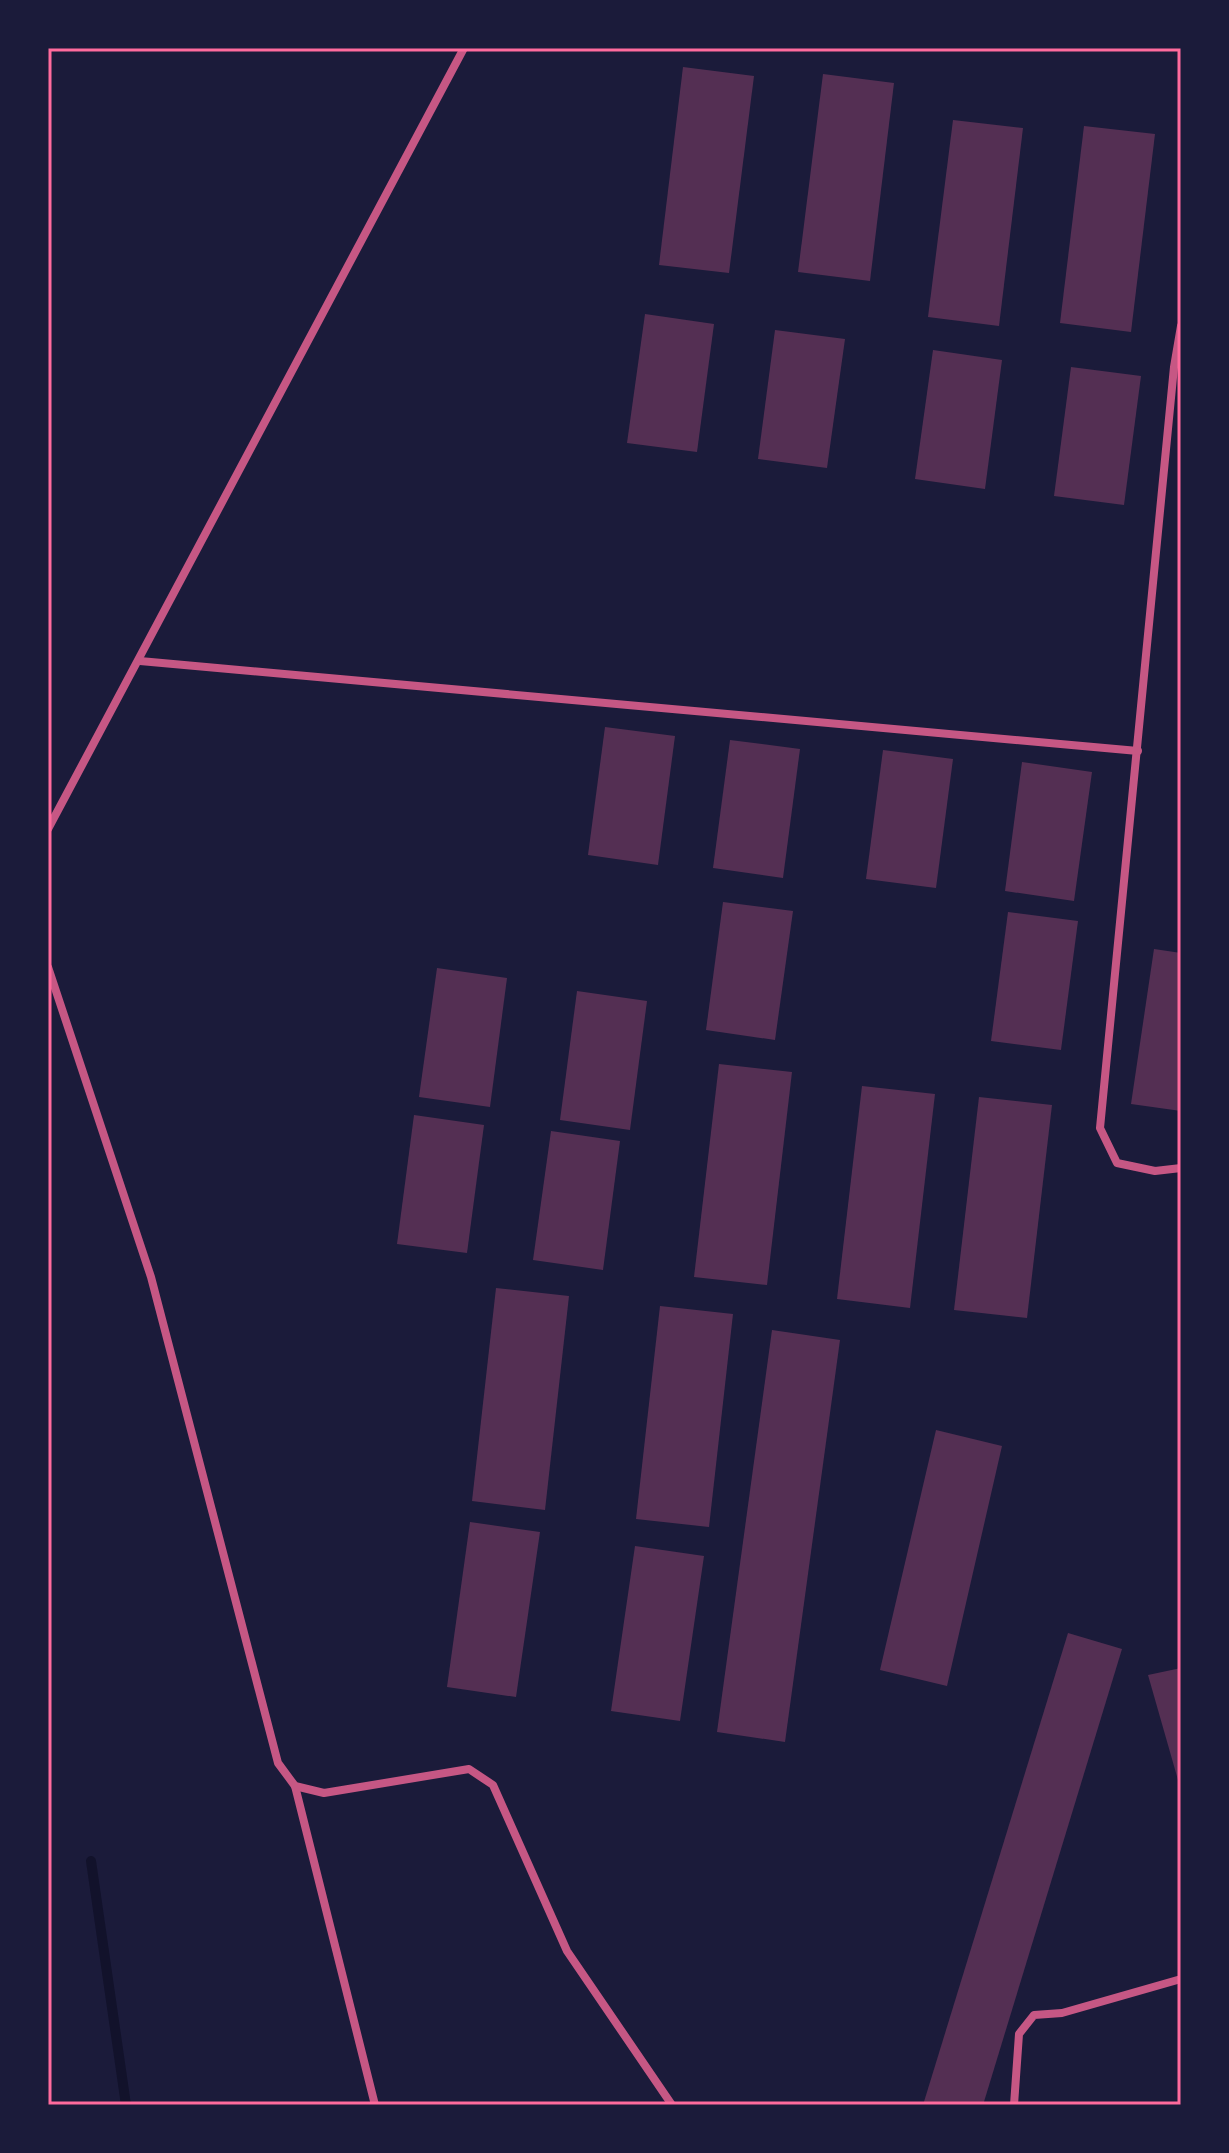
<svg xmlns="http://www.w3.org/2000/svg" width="1229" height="2153" viewBox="0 0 1229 2153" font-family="'PT Serif',serif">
	<rect width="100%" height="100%" fill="#1b1b3a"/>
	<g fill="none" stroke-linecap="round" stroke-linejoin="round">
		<!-- stream -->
		<polyline stroke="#12122b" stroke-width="10" points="91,1861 126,2105"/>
	</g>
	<!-- building -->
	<g fill="#542f53">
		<polygon points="683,67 754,76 729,273 659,265"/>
		<polygon points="823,74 894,83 870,281 798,272"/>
		<polygon points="953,120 1023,128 999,326 928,317"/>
		<polygon points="1084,126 1155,134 1131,332 1060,323"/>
		<polygon points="645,314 714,324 697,452 627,443"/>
		<polygon points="775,330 845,339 827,468 758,459"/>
		<polygon points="933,350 1002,360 985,489 915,479"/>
		<polygon points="1071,367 1141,376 1124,505 1054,496"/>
		<polygon points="605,727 675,736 658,865 588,855"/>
		<polygon points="730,740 800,749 783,878 713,868"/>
		<polygon points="883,750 953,759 936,888 866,879"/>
		<polygon points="1022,762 1092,772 1074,901 1005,891"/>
		<polygon points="723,902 793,911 775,1040 706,1030"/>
		<polygon points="1008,912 1078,921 1061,1050 991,1041"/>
		<polygon points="1154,949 1181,953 1181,1111 1131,1104"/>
		<polygon points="437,968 507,978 490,1107 419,1097"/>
		<polygon points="577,991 647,1001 630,1130 560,1120"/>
		<polygon points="719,1064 792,1072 767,1285 694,1277"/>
		<polygon points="862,1086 935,1094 910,1308 837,1299"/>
		<polygon points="979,1097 1052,1105 1027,1318 954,1310"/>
		<polygon points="414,1115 484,1125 467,1253 397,1244"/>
		<polygon points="551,1131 620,1141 603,1270 533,1260"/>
		<polygon points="496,1288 569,1296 545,1510 472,1501"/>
		<polygon points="660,1306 733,1314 709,1527 636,1519"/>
		<polygon points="772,1330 840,1340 785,1742 717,1732"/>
		<polygon points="936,1430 1002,1446 947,1686 880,1670"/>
		<polygon points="470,1522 540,1532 516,1697 447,1687"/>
		<polygon points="635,1546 704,1556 680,1721 611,1711"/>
		<polygon points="1068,1633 1122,1649 983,2105 923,2105"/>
		<polygon points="1181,1668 1181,1786 1180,1787 1148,1675"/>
	</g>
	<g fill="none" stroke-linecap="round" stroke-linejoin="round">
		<!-- minor -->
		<g stroke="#c65784" stroke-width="8">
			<polyline points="1181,326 1174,367 1100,1128 1117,1163 1155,1171 1181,1168"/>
			<polyline points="140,661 1138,751"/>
			<polyline points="48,829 464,48"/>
			<polyline points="48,967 151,1277 278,1763 295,1786 324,1793 469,1769 493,1785 567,1951 672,2105"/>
			<polyline points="295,1786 375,2105"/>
			<polyline points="1014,2105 1019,2034 1034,2015 1062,2013 1181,1979"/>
		</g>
	</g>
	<!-- border -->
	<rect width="1229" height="2153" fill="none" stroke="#1b1b3a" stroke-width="100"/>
	<rect x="50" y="50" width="1129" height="2053" fill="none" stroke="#ff6b9d" stroke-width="3"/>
</svg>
